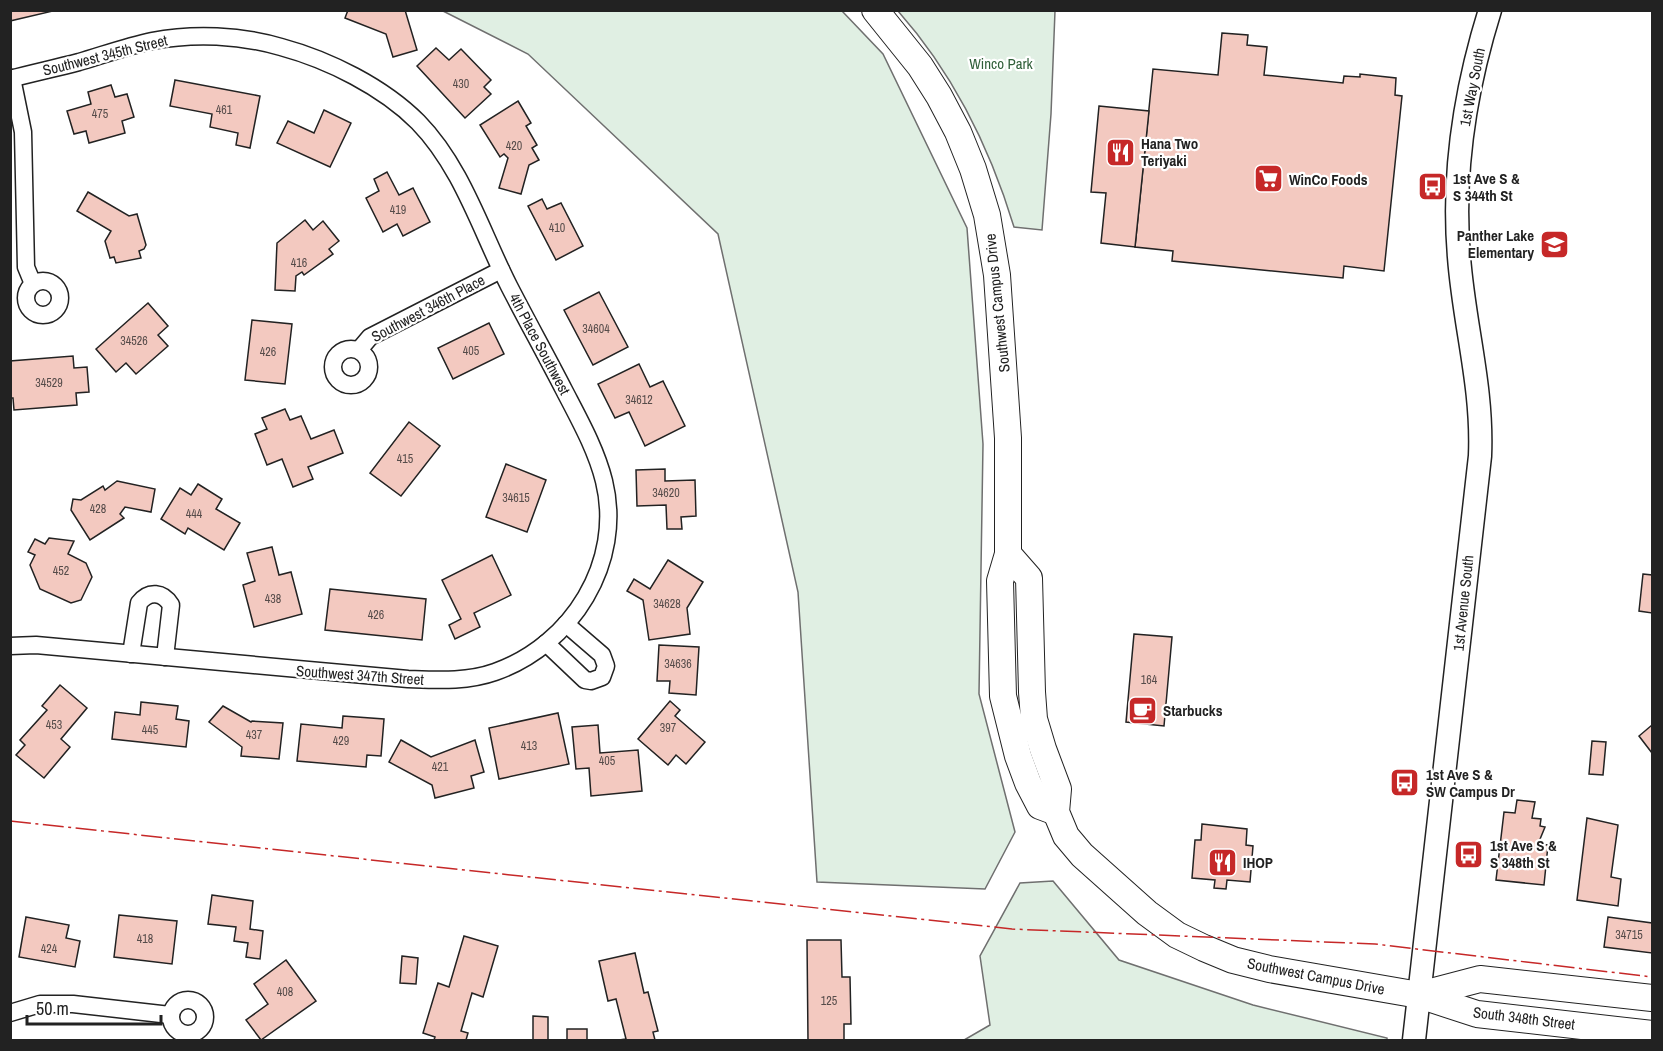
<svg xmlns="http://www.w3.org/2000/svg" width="1663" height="1051" viewBox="0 0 1663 1051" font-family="'Archivo Narrow',sans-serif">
	<rect width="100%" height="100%" fill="#fff"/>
	<!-- green -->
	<g fill="#e0efe3" stroke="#6f6f6f" stroke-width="1.5">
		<polygon points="443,11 842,11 883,54 967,228 983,444 979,694 1015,832 985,889 817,882 798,592 718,234 528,54"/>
		<path d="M 898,11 L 1055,11 L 1051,114 L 1042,230 L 1014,227 C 990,148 953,73 898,11 Z"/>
		<polygon points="1053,881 1119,960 1253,1005 1387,1038 1387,1040 964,1040 990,1025 980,956 1020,883"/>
	</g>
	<!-- building -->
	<g fill="#f3c9c0" stroke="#222" stroke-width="1.5">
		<polygon points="10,10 53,10 53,11 10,21"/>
		<polygon points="348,10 405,10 417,50 393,57 386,34 345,18"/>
		<polygon points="1222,33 1248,35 1247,45 1267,47 1264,75 1343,83 1344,76 1360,77 1360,74 1396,78 1395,95 1402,96 1384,271 1344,266 1343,278 1172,261 1173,251 1135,247 1153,69 1218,75"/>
		<polygon points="436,48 449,60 461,49 491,80 484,87 491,94 465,118 417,66"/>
		<polygon points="175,80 260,96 250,148 236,145 238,133 210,127 212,114 170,106"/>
		<polygon points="111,85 115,97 127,94 134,117 122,121 125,133 89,143 86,131 74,134 67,111 91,104 88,92"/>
		<polygon points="518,101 531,123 526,126 537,145 532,148 539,160 529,165 521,194 499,188 508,158 504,154 500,157 480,125"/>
		<polygon points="1099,106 1149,111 1135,247 1101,243 1106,193 1091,192"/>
		<polygon points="324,110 351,123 330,167 277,143 288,121 314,133"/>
		<polygon points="387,172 399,195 413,188 430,222 403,236 397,224 383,232 366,198 379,191 374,179"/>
		<polygon points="88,192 129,216 137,214 146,245 144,249 139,251 141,258 116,263 114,257 110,258 105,241 111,231 77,211"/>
		<polygon points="542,199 547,209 561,203 583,246 556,260 528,206"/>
		<polygon points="305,220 313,230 323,221 339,241 329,249 333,254 304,275 302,272 296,276 295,291 275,290 277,243"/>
		<polygon points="599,292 628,347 593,365 564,310"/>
		<polygon points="148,303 168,326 158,335 168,346 136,374 126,363 116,372 96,349"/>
		<polygon points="252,320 292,324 285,384 245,380"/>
		<polygon points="489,323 504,354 453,379 438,348"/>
		<polygon points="73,356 74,368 87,367 89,392 76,393 77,405 14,410 13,398 10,398 10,361"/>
		<polygon points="639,364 650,387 663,381 685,426 645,446 629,412 615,418 598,384"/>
		<polygon points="285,409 290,420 301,416 311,439 334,430 343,453 308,467 313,479 293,487 282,459 267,465 255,434 267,429 262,418"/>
		<polygon points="409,422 440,446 401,496 370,473"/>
		<polygon points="506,464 546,480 527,532 486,517"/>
		<polygon points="665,469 665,481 695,480 696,516 681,517 682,529 667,529 666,505 637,506 636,470"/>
		<polygon points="117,481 155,489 151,512 125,507 120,514 124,518 90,540 71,510 73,499 81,500 103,486 105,490"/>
		<polygon points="198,484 222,499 216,509 240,523 224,550 188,528 185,534 161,519 180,488 191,495"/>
		<polygon points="49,538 74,541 68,554 86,563 92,577 81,600 71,603 40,589 30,565 35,555 28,552 35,539 45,544"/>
		<polygon points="272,547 279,575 291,572 302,614 254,627 243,585 255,581 247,553"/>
		<polygon points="492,555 511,595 474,613 480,627 455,639 449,625 461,619 442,580"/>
		<polygon points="668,560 703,582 687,608 690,634 649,640 643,600 627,591 634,579 650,589"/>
		<polygon points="1643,574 1652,575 1652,613 1639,611"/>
		<polygon points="330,589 426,599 422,640 325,630"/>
		<polygon points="1134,634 1172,637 1164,726 1126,722"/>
		<polygon points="659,645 699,647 696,695 669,693 670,681 657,681"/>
		<polygon points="60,685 87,708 61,739 70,747 44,778 16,755 25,745 20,740 47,710 42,706"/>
		<polygon points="670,701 680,710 675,716 705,742 686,764 676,755 668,765 638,739"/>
		<polygon points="141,702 178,706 176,719 189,721 186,747 112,739 115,712 140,715"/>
		<polygon points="223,706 251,722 252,721 283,723 279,759 241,756 242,747 209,722"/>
		<polygon points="558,713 569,764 499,779 489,728"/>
		<polygon points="343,716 384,719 381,756 367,755 366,767 297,761 301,724 342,728"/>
		<polygon points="598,725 600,753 638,750 642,791 591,796 589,768 576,769 572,727"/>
		<polygon points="1652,725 1652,753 1639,736"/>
		<polygon points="401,740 431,757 475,740 484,772 471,776 474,788 435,798 432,785 389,762"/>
		<polygon points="1592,741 1606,742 1603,775 1589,774"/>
		<polygon points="1517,800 1535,802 1532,818 1541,819 1540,826 1545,827 1538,844 1548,845 1544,885 1496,880 1504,812 1515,813"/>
		<polygon points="1587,818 1618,825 1611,877 1621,879 1618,906 1577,900"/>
		<polygon points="1202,824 1247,829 1246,845 1253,846 1250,882 1227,880 1226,889 1214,888 1215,880 1192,878 1195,840 1201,840"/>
		<polygon points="212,895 253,901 250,929 263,931 260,959 246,957 248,943 234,941 236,927 208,924"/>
		<polygon points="119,915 177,921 172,964 114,957"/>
		<polygon points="26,917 69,925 66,938 80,941 75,967 19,957"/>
		<polygon points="1608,917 1652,923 1652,953 1604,947"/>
		<polygon points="464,936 498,946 483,997 472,993 461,1031 468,1033 466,1040 434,1040 435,1037 423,1033 438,983 449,987"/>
		<polygon points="807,940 841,940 842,977 850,977 851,1024 844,1024 844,1040 808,1040"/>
		<polygon points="635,953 644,993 648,992 658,1031 653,1032 655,1040 619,1040 626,1039 616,999 608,1001 599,961"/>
		<polygon points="402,956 418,958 416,984 400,983"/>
		<polygon points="286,960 316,1001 261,1040 246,1020 268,1004 254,984"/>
		<polygon points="533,1016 548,1017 548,1040 533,1040"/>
		<rect x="567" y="1029" width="20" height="11"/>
	</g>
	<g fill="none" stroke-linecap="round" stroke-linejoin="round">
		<defs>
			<g id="street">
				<polyline points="12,78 23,132 26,267 33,284"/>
				<path d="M 10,79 C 33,73 56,68 79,62 C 103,55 128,46 152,41 C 194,33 240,35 281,47 C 329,60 383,87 418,122 C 462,167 481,231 509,286 C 527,321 546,355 564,390 C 579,419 596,449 604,481 C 624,562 572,645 495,672 C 467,682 437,680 408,679 L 36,645 L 10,646"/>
				<circle cx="43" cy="298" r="17"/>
				<circle cx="351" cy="367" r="18"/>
				<polyline points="359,350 370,337 501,270"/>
				<polyline points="546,643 585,680 591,681 602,677 606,666 602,655 566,624"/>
				<path d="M 131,654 L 139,603 C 149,590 163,592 171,605 L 165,657"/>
				<circle cx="188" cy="1017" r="17"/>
				<polyline points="10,1013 40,1004 73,1004 170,1015"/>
			</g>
			<path id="secondary" d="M 1414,1040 L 1480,456 C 1483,386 1464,325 1459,257 C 1452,174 1465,90 1490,10"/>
			<g id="primary">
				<polyline points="875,10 920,66 939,96 958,132 973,169 987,215 997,275 1008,438 1008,554 1000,581 1003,696 1018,756 1028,783 1040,806 1056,812"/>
				<polyline points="1008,554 1029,578 1032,692 1034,719 1043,749 1058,789 1056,812 1066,836 1082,855 1147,913 1177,935 1204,948 1233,960 1269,969 1419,995 1477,1014 1652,1034"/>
				<polyline points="1419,995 1480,979 1652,998"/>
			</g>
		</defs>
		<!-- street casing -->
		<use href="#street" stroke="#222" stroke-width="19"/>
		<!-- secondary casing -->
		<use href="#secondary" stroke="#222" stroke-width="25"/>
		<!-- primary casing -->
		<use href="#primary" stroke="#222" stroke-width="28"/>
		<!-- street -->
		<use href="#street" stroke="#fff" stroke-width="16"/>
		<!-- secondary -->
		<use href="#secondary" stroke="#fff" stroke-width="22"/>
		<!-- primary -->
		<use href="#primary" stroke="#fff" stroke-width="26"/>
		<!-- power -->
		<polyline stroke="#c62828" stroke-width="1.5" stroke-dasharray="21 4.5 3 4.5" stroke-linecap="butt" points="10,821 1012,929 1375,944 1652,977"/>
	</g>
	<!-- icons -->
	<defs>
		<symbol id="restaurant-square" viewBox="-11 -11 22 22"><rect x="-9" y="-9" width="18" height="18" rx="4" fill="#c62828" stroke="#fff"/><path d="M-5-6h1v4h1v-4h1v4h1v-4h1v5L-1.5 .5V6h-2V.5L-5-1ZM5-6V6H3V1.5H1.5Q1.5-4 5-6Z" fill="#fff"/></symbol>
		<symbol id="supermarket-square" viewBox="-11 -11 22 22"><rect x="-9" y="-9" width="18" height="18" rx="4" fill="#c62828" stroke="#fff"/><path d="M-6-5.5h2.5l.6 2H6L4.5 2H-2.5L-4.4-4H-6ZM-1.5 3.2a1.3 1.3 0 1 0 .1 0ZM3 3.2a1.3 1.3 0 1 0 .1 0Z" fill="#fff"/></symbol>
		<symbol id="bus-square" viewBox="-11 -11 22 22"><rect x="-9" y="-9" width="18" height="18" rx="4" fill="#c62828" stroke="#fff"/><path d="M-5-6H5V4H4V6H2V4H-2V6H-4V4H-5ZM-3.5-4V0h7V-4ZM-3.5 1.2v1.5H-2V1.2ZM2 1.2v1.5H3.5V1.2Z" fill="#fff"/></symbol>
		<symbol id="school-square" viewBox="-11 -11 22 22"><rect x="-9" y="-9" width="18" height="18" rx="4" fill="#c62828" stroke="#fff"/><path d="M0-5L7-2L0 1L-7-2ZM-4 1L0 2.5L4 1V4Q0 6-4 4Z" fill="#fff"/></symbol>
		<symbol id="cafe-square" viewBox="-11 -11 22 22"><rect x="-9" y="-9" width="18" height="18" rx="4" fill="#c62828" stroke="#fff"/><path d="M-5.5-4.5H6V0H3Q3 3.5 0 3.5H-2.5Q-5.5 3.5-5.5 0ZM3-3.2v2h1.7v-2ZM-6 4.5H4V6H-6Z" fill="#fff"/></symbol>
	</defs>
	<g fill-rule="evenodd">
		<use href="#restaurant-square" x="1104" y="136" width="33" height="33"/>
		<use href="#supermarket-square" x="1252" y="162" width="33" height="33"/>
		<use href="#bus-square" x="1416" y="170" width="33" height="33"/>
		<use href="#school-square" x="1538" y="228" width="33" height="33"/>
		<use href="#cafe-square" x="1126" y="694" width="33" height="33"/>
		<use href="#bus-square" x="1388" y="766" width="33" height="33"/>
		<use href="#bus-square" x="1452" y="838" width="33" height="33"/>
		<use href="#restaurant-square" x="1206" y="846" width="33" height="33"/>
	</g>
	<g text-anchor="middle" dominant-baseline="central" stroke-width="4.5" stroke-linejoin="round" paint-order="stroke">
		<!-- number labels -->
		<g font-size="12" fill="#564c4a">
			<text x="461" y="84">430</text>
			<text x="224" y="110">461</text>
			<text x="100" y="114">475</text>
			<text x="514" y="146">420</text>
			<text x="398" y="210">419</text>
			<text x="557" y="228">410</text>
			<text x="299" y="263">416</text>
			<text x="596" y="329">34604</text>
			<text x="134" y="341">34526</text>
			<text x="471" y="351">405</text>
			<text x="268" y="352">426</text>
			<text x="49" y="383">34529</text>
			<text x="639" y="400">34612</text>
			<text x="405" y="459">415</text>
			<text x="666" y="493">34620</text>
			<text x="516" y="498">34615</text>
			<text x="98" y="509">428</text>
			<text x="194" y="514">444</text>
			<text x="61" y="571">452</text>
			<text x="273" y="599">438</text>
			<text x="667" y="604">34628</text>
			<text x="376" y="615">426</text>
			<text x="678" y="664">34636</text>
			<text x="1149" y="680">164</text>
			<text x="54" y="725">453</text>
			<text x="668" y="728">397</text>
			<text x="150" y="730">445</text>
			<text x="254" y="735">437</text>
			<text x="341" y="741">429</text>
			<text x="529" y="746">413</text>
			<text x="607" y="761">405</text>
			<text x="440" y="767">421</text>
			<text x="1629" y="935">34715</text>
			<text x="145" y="939">418</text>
			<text x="49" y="949">424</text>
			<text x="285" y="992">408</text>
			<text x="829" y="1001">125</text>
		</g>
		<!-- street labels -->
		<g font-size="15" fill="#222" stroke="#fff">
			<text transform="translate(105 55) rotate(-14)">Southwest 345th Street</text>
			<text transform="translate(1472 87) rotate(-79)">1st Way South</text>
			<text transform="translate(997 303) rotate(-96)">Southwest Campus Drive</text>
			<text transform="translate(428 308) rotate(-28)">Southwest 346th Place</text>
			<text transform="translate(540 344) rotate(62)">4th Place Southwest</text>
			<text transform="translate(1463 603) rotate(-84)">1st Avenue South</text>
			<text transform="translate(360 675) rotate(4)">Southwest 347th Street</text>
			<text transform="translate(1316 976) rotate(11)">Southwest Campus Drive</text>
			<text transform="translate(1524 1018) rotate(7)">South 348th Street</text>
		</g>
		<!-- park labels -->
		<g font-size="15" fill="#2f5e38" stroke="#fff">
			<text x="1001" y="63">Winco Park</text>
		</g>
		<!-- poi labels -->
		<g font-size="15" font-weight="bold" fill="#222" stroke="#fff" text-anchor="start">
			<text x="1141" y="143">Hana Two<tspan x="1141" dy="17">Teriyaki</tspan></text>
			<text x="1453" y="178">1st Ave S &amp;<tspan x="1453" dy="17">S 344th St</tspan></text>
			<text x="1289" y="179">WinCo Foods</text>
			<text x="1534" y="235" text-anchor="end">Panther Lake<tspan x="1534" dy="17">Elementary</tspan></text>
			<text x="1163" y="710">Starbucks</text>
			<text x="1426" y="774">1st Ave S &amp;<tspan x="1426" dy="17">SW Campus Dr</tspan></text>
			<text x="1490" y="845">1st Ave S &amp;<tspan x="1490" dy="17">S 348th St</tspan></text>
			<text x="1243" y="862">IHOP</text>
		</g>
	</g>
	<!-- border -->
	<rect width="1663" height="1051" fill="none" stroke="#222222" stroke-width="24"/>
	<!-- scale -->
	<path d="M27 1015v9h134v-9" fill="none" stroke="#222222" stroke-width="3"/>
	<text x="36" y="1015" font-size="18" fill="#222222" stroke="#ffffff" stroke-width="4.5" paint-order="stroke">50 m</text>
</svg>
